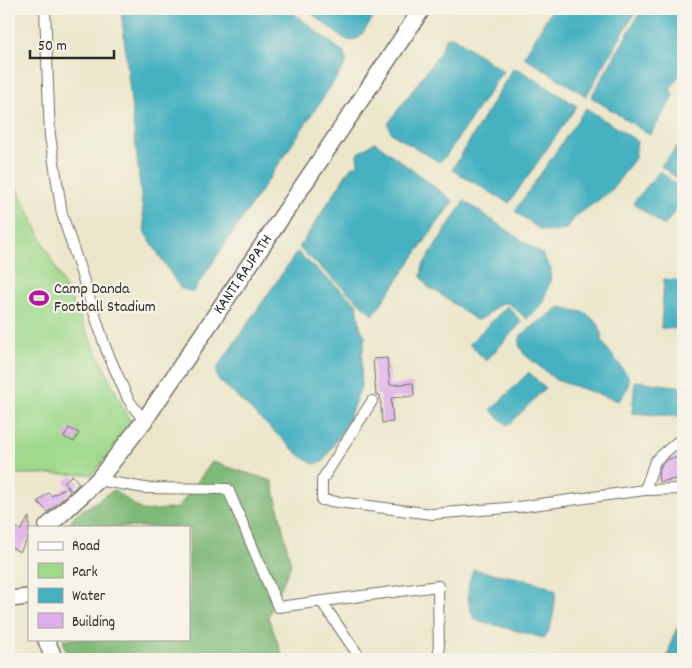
<svg xmlns="http://www.w3.org/2000/svg" width="692" height="668" viewBox="0 0 692 668" font-family="Dekko,sans-serif">
	<rect width="100%" height="100%" fill="#f7f3e8"/>
	<filter id="ink" filterUnits="userSpaceOnUse"><feTurbulence type="fractalNoise" baseFrequency=".02" numOctaves="2"/><feDisplacementMap in="SourceGraphic" scale="10" xChannelSelector="R" yChannelSelector="G"/><feConvolveMatrix kernelMatrix="1 2 1 2 8 2 1 2 1" color-interpolation-filters="sRGB"/></filter>
	<filter id="wash" filterUnits="userSpaceOnUse"><feTurbulence type="fractalNoise" baseFrequency=".0096" numOctaves="4" result="noise"/><feDisplacementMap in="SourceGraphic" scale="20" xChannelSelector="R" yChannelSelector="G"/><feGaussianBlur stdDeviation="1.12" result="paint"/><feColorMatrix in="noise" values="0 0 0 0 0 0 0 0 0 0 0 0 0 0 0 0 0 1.4 0 .05"/><feComposite in="paint" operator="in"/></filter>
	<g filter="url(#wash)">
		<rect width="100%" height="100%" fill="#ece7cb"/>
		<!-- green -->
		<polygon fill="#9fd98c" stroke="#65825c" points="9,172 131,423 93,474 9,474"/>
		<!-- forest -->
		<polygon fill="#7fb978" stroke="#557252" points="212,462 272,481 291,565 268,617 284,659 68,659 63,639 189,639 189,527 68,527 75,515 114,490 143,511 178,508"/>
		<!-- water -->
		<g fill="#44b1c1" stroke="#386e76">
			<polygon points="121,9 288,9 343,52 347,62 193,292 180,288 145,233"/>
			<polygon points="306,9 379,9 359,38 349,41 340,36"/>
			<polygon points="552,9 637,9 586,96 524,57"/>
			<polygon points="642,9 683,9 683,70 670,89 674,96 650,135 591,97"/>
			<polygon points="453,37 503,71 446,156 439,162 392,134 388,124 439,54 446,38"/>
			<polygon points="518,69 577,106 509,203 452,170 512,70"/>
			<polygon points="586,108 637,141 635,158 611,191 576,216 567,228 556,232 541,230 515,211"/>
			<polygon points="683,140 683,183 661,166"/>
			<polygon points="375,142 453,201 373,315 299,248 351,167 358,165 357,154"/>
			<polygon points="660,171 683,191 683,199 664,226 633,203"/>
			<polygon points="464,201 542,254 551,269 550,281 542,304 527,319 508,303 501,303 483,318 476,320 439,293 428,287 421,276 423,265"/>
			<polygon points="297,252 357,304 360,327 365,336 362,356 361,386 347,423 323,462 313,464 297,453 217,378 217,368"/>
			<polygon points="664,279 683,281 683,329 661,328"/>
			<polygon points="507,306 522,322 486,361 469,344"/>
			<polygon points="560,307 586,313 599,325 603,343 628,376 629,386 619,401 556,380 524,354 519,345 521,335"/>
			<polygon points="529,372 545,388 508,426 491,410"/>
			<polygon points="635,381 683,387 682,417 632,413"/>
			<path d="M 474,569 C 501,577 530,576 556,591 C 554,605 554,627 544,638 L 476,620 C 466,607 466,584 474,569 Z"/>
			<path d="M 683,622 L 683,659 L 670,659 L 668,656 C 671,644 673,629 683,622 Z"/>
		</g>
		<g id="blocks">
			<!-- building -->
			<g fill="#ddaeeb">
				<polygon points="387,358 390,385 413,383 414,396 391,398 393,422 382,423 380,395 376,395 373,359"/>
				<polygon points="69,428 79,433 74,442 64,437"/>
				<polygon points="683,456 683,478 659,482 658,475 661,465 668,459"/>
				<polygon points="72,475 79,483 72,491 64,482"/>
				<polygon points="67,487 70,492 48,512 38,502 48,493 52,496"/>
				<polygon points="29,517 29,536 20,552 9,546 9,538 15,527 21,530"/>
			</g>
		</g>
	</g>
	<g filter="url(#ink)">
		<use href="#blocks" fill-opacity="0" stroke="#6f6d63" stroke-width="1"/>
		<g fill="none" stroke-linecap="round" stroke-linejoin="round">
			<defs>
				<g id="minor">
					<polyline points="45,9 50,136 62,214 106,349 128,399 144,421"/>
					<polyline points="372,401 322,480 322,500 432,514 518,507 645,490 683,489"/>
					<polyline points="98,480 145,488 228,489 278,607 438,586 439,659"/>
					<polyline points="645,490 655,461 683,437"/>
					<polyline points="321,601 361,659"/>
				</g>
				<polyline id="secondary" points="9,599 29,597"/>
				<g id="primary">
					<path id="s1" d="M 47,527 L 98,480 L 144,421 L 422,9"/>
					<polyline points="46,639 54,659"/>
				</g>
			</defs>
			<!-- minor casing -->
			<use href="#minor" stroke="#6f6d63" stroke-width="12"/>
			<!-- secondary casing -->
			<use href="#secondary" stroke="#6f6d63" stroke-width="18"/>
			<!-- primary casing -->
			<use href="#primary" stroke="#6f6d63" stroke-width="19"/>
			<!-- minor -->
			<use href="#minor" stroke="#fff" stroke-width="10"/>
			<!-- secondary -->
			<use href="#secondary" stroke="#fff" stroke-width="15"/>
			<!-- primary -->
			<use href="#primary" stroke="#fff" stroke-width="16"/>
		</g>
	</g>
	<!-- icons -->
	<defs>
		<symbol id="stadium-bare" viewBox="-9 -9 18 18"><path d="M0-5a6.5 5 0 1 0 0 10a6.5 5 0 1 0 0-10ZM-3.5-1.8h7v3.6h-7Z" fill="#b5179e" stroke="#f7f3e8" stroke-width="2.5" paint-order="stroke"/></symbol>
	</defs>
	<g fill-rule="evenodd">
		<use href="#stadium-bare" x="25" y="284" width="28" height="28"/>
	</g>
	<g text-anchor="middle" dominant-baseline="central" stroke-width="4.5" stroke-linejoin="round" paint-order="stroke">
		<!-- street labels -->
		<g font-size="16" fill="#2b2b2b" stroke="#f7f3e8">
			<text stroke="none"><textPath href="#s1" startOffset="321">KANTI RAJPATH</textPath></text>
		</g>
		<!-- poi labels -->
		<g font-size="16" fill="#2b2b2b" stroke="#f7f3e8" text-anchor="start">
			<text x="54" y="289">Camp Danda<tspan x="54" dy="18">Football Stadium</tspan></text>
		</g>
	</g>
	<!-- margin -->
	<rect width="692" height="668" fill="none" stroke="#f7f3e8" stroke-width="30"/>
	<!-- legend -->
	<rect x="28" y="526" width="162" height="115" fill="#f7f3e8" stroke="#a5a39c"/>
	<rect x="38" y="542" width="25" height="8" fill="#ffffff" stroke="#a5a39c"/>
	<text x="72" y="550" font-size="15" fill="#2b2b2b">Road</text>
	<rect x="38" y="563" width="25" height="15" fill="#9fd98c" stroke="#a5a39c"/>
	<text x="72" y="576" font-size="15" fill="#2b2b2b">Park</text>
	<rect x="38" y="588" width="25" height="15" fill="#44b1c1" stroke="#a5a39c"/>
	<text x="72" y="600" font-size="15" fill="#2b2b2b">Water</text>
	<rect x="38" y="613" width="25" height="15" fill="#ddaeeb" stroke="#a5a39c"/>
	<text x="72" y="626" font-size="15" fill="#2b2b2b">Building</text>
	<!-- scale -->
	<path d="M30 50v8h84v-8" fill="none" stroke="#2b2b2b" stroke-width="2.5"/>
	<text x="38" y="50" font-size="15" fill="#2b2b2b" stroke="#f7f3e8" stroke-width="4" paint-order="stroke">50 m</text>
</svg>
